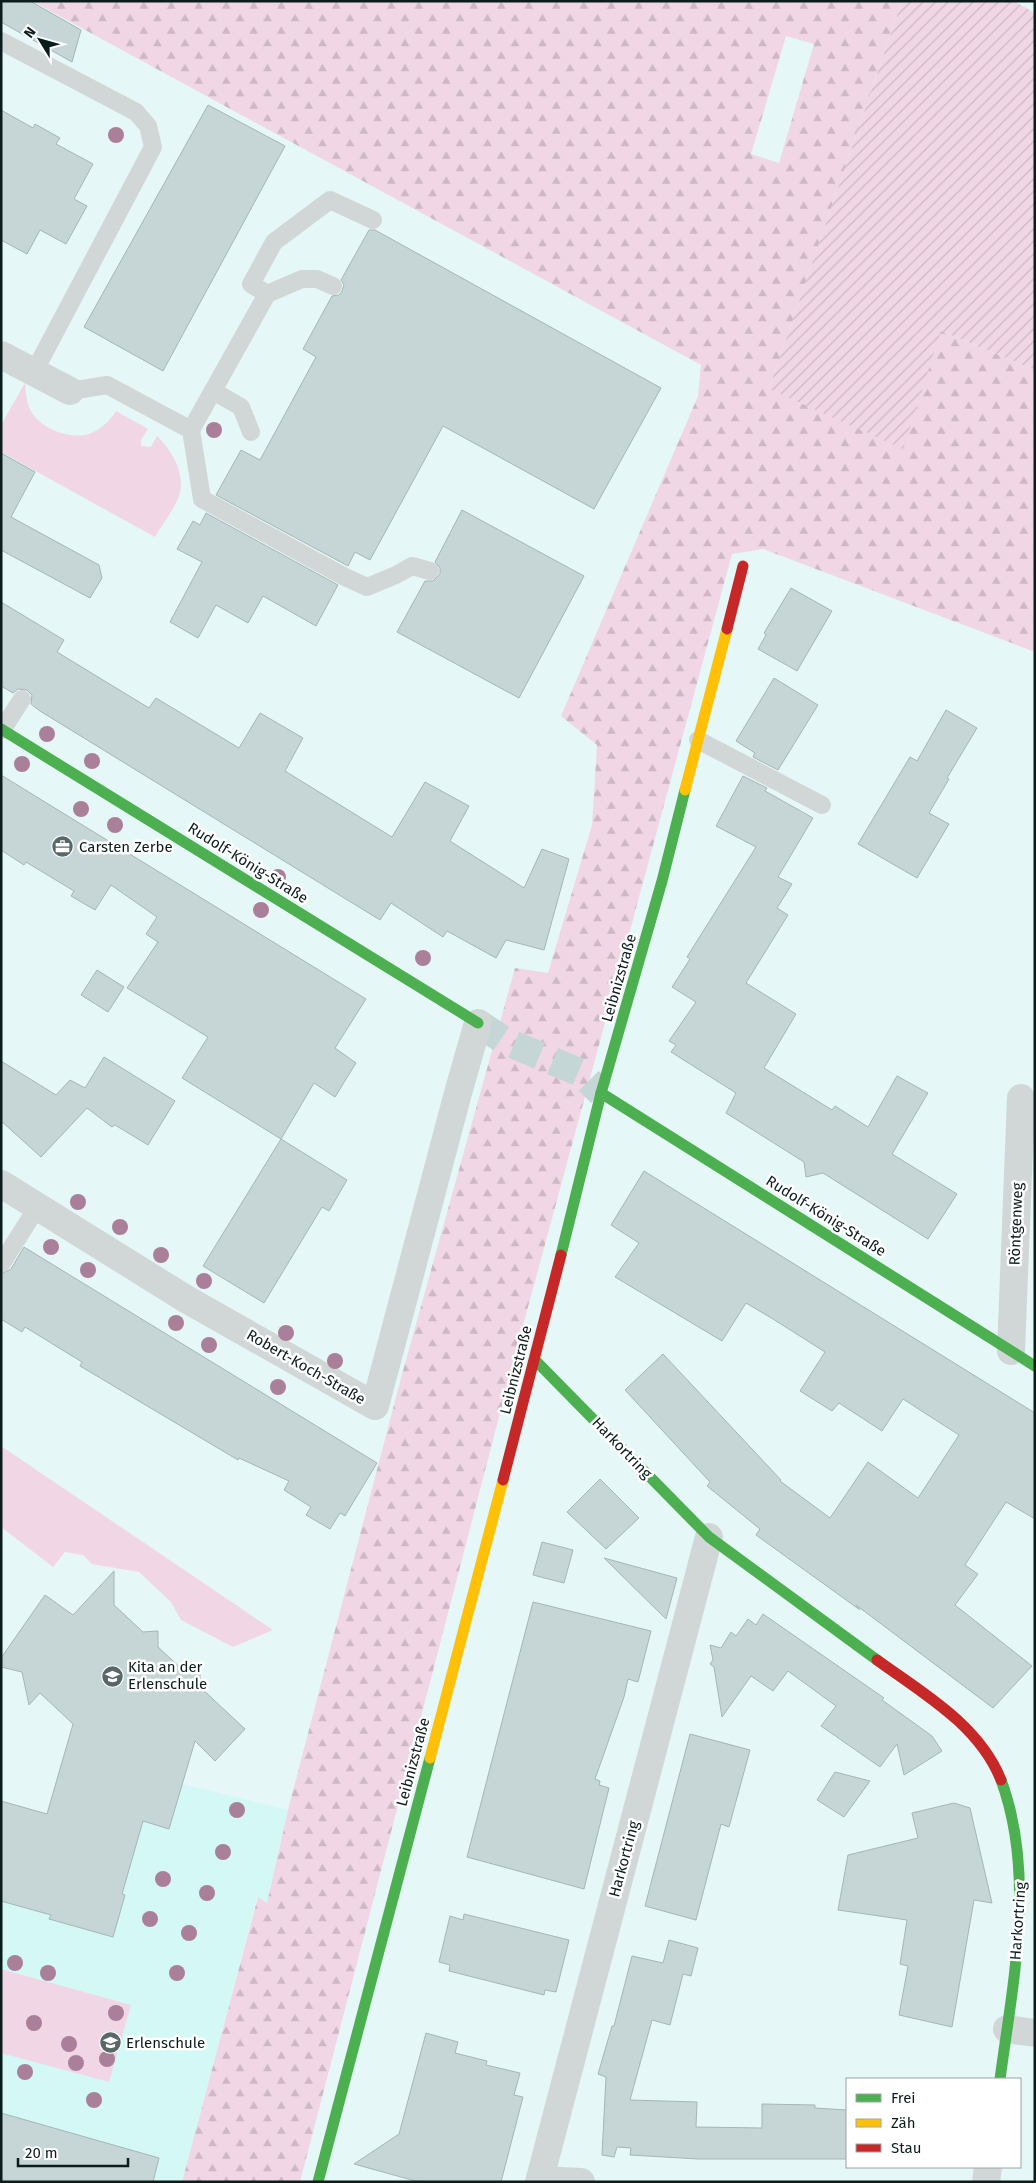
<svg xmlns="http://www.w3.org/2000/svg" width="1036" height="2183" viewBox="0 0 1036 2183" font-family="'Fira Sans',sans-serif">
	<defs>
		<pattern id="forest-firs" width="22" height="20" patternUnits="userSpaceOnUse" patternTransform="scale(1.25)"><rect width="22" height="20" fill="#f1d7e5"/><path d="M5 1l3.5 6h-7zM16 11l3.5 6h-7z" fill="#cdb8c4"/></pattern>
		<pattern id="garden-furrows" width="10" height="10" patternUnits="userSpaceOnUse" patternTransform="scale(1.25)"><rect width="10" height="10" fill="#f1d7e5"/><path d="M-1 1l2-2M0 10L10 0M9 11l2-2" fill="none" stroke="#cdb8c4"/></pattern>
	</defs>
	<rect width="100%" height="100%" fill="#e5f7f6"/>
	<!-- built -->
	<polygon fill="#d3f8f5" points="65,1751 182,1784 288,1810 267,1903 257,1897 182,2182 1,2182 1,1801 47,1814"/>
	<!-- forest -->
	<path fill="url(#forest-firs)" fill-rule="evenodd" d="M 32,1 L 902,1 L 769,389 L 941,331 L 1035,370 L 1035,652 L 763,549 L 732,554 L 518,1344 L 300,2182 L 182,2182 L 258,1897 L 267,1903 L 288,1810 L 401,1378 L 515,968 L 548,973 L 592,825 L 597,745 L 561,716 L 698,396 L 701,365 ZM 786,36 L 814,44 L 779,163 L 751,154 Z"/>
	<!-- park -->
	<g fill="#f1d7e5">
		<path d="M 25,383 C 26,391 26,400 29,407 C 37,428 69,440 89,434 C 100,430 110,421 116,411 L 148,429 L 141,440 L 141,446 L 151,447 L 157,436 C 172,451 186,473 179,496 C 174,510 162,524 155,537 L 1,452 L 1,425 Z"/>
		<polygon points="1,1446 273,1630 233,1647 181,1620 171,1602 139,1572 92,1564 83,1555 65,1552 53,1567 1,1527"/>
		<polygon points="1,1969 131,2005 109,2082 1,2053"/>
	</g>
	<!-- garden -->
	<polygon fill="url(#garden-furrows)" points="902,1 1014,1 1035,13 1035,370 941,331 903,449 769,389"/>
	<!-- building -->
	<g fill="#c6d5d5" stroke="#a6b6b5">
		<polygon points="1,1 30,1 81,30 72,62 1,22"/>
		<polygon points="208,105 285,146 163,371 84,327"/>
		<polygon points="1,110 33,128 35,124 60,138 56,144 93,164 74,199 87,206 66,244 40,230 27,254 1,240"/>
		<polygon points="369,230 375,230 661,388 594,509 443,426 370,560 355,552 348,566 216,495 241,450 260,460 316,357 303,349 332,296 339,295 342,291 344,285 341,280"/>
		<polygon points="1,453 35,472 11,517 99,565 102,578 90,598 1,550"/>
		<polygon points="462,510 584,576 519,698 397,632 425,581 433,581 440,574 440,568 435,562"/>
		<polygon points="206,513 338,585 316,626 263,596 248,623 216,605 198,638 170,622 202,562 177,549 193,521 200,525"/>
		<polygon points="791,588 832,611 797,671 758,649 766,635 764,633"/>
		<polygon points="1,602 64,640 57,652 149,708 156,698 239,748 260,713 303,738 285,771 392,837 425,782 469,806 450,841 524,888 542,849 569,859 544,950 506,940 496,958 447,931 443,937 391,903 380,920 40,711 31,704 32,695 27,690 18,689 13,693 1,686"/>
		<polygon points="774,678 818,705 778,770 753,757 755,753 736,741"/>
		<polygon points="946,710 977,728 947,778 949,779 929,813 949,824 917,878 858,844 910,757 917,761"/>
		<polygon points="1,775 366,999 335,1048 356,1063 335,1097 314,1083 281,1139 347,1180 329,1211 322,1207 264,1303 203,1266 281,1139 182,1078 208,1037 127,988 158,942 146,934 157,917 111,885 95,910 71,896 74,891 26,862 24,865 1,850"/>
		<polygon points="743,776 767,788 765,791 813,818 778,877 792,884 777,908 788,915 746,983 796,1014 764,1068 832,1110 835,1106 868,1127 897,1076 928,1093 892,1154 957,1194 928,1239 823,1173 806,1177 804,1162 726,1113 736,1093 671,1052 676,1045 669,1041 696,1002 672,987 690,959 687,957 756,847 716,826"/>
		<polygon points="97,970 124,987 108,1012 81,995"/>
		<polygon points="104,1057 175,1101 148,1145 115,1125 112,1127 87,1108 41,1157 1,1121 1,1061 56,1095 70,1080 85,1088"/>
		<polygon points="644,1171 1035,1413 1035,1519 1006,1502 965,1565 978,1574 955,1605 1032,1666 993,1708 856,1605 860,1610 756,1535 760,1529 707,1486 710,1482 625,1390 663,1354 781,1480 780,1481 830,1518 868,1462 918,1498 959,1435 903,1399 882,1431 839,1403 832,1411 800,1391 825,1352 773,1319 746,1303 722,1341 615,1277 639,1243 611,1225"/>
		<polygon points="24,1247 377,1463 345,1516 340,1513 330,1529 306,1515 311,1507 284,1490 289,1481 239,1458 238,1460 80,1366 82,1362 25,1327 22,1332 1,1319 1,1274 11,1269"/>
		<polygon points="600,1479 639,1518 606,1549 567,1512"/>
		<polygon points="542,1542 573,1550 564,1583 533,1575"/>
		<polygon points="604,1558 677,1578 666,1619"/>
		<polygon points="114,1571 114,1605 143,1632 158,1631 158,1647 185,1672 200,1672 200,1687 245,1729 215,1761 195,1741 169,1829 143,1821 122,1894 125,1895 113,1937 49,1919 51,1915 1,1901 1,1801 47,1814 73,1724 40,1693 29,1705 22,1672 1,1667 1,1658 45,1595 73,1615"/>
		<polygon points="533,1602 651,1631 638,1682 628,1679 624,1697 595,1779 600,1781 599,1785 609,1788 584,1889 467,1857"/>
		<polygon points="763,1614 884,1698 882,1700 932,1736 942,1751 904,1775 897,1744 880,1767 821,1726 836,1706 788,1671 773,1691 751,1676 722,1717 714,1667 710,1664 713,1660 710,1645 721,1648 731,1632 736,1636 748,1619 756,1625"/>
		<polygon points="690,1734 750,1750 729,1827 721,1824 696,1920 645,1906"/>
		<polygon points="835,1772 870,1781 844,1817 817,1800"/>
		<polygon points="954,1803 970,1808 992,1903 974,1900 952,2027 899,2015 908,1966 900,1964 907,1920 838,1910 848,1855 918,1838 912,1813"/>
		<polygon points="464,1914 569,1940 556,1992 545,1990 544,1995 449,1971 450,1965 439,1962 450,1916 463,1920"/>
		<polygon points="669,1940 698,1948 691,1976 683,1974 670,2025 652,2020 630,2100 697,2102 696,2127 762,2128 762,2104 815,2105 815,2108 847,2110 847,2159 698,2159 630,2155 631,2148 617,2147 614,2157 602,2155 606,2077 598,2074 612,2026 614,2026 632,1956 663,1963"/>
		<polygon points="426,2033 458,2042 455,2053 487,2061 486,2065 520,2073 514,2095 523,2097 501,2182 419,2182 354,2164 399,2134"/>
		<polygon points="1,2113 159,2158 153,2182 1,2182"/>
	</g>
	<g fill="none" stroke-linecap="round" stroke-linejoin="round">
		<!-- secondary-tunnel -->
		<polyline stroke="#c4d6d5" stroke-width="28" stroke-dasharray="28 14" stroke-linecap="butt" points="478,1023 505,1041 581,1073 601,1093"/>
		<!-- lane -->
		<g stroke="#d1d7d7" stroke-width="18">
			<polyline points="1,41 136,112 148,126 153,147 34,372"/>
			<polyline points="267,294 251,284 274,242 330,200 373,220"/>
			<polyline points="70,391 107,385 191,430 267,294 302,279 317,279 333,286"/>
			<polyline points="213,391 241,407 251,432"/>
			<polyline points="191,430 202,499 345,577 367,587 396,575 412,566 430,571"/>
			<polyline points="2,730 22,699"/>
			<polyline points="698,740 822,805"/>
			<polyline points="2,1263 38,1206"/>
		</g>
		<!-- street -->
		<g stroke="#d1d7d7" stroke-width="28">
			<polyline points="1,355 70,391"/>
			<polyline points="1,1184 186,1299 375,1406 458,1093 478,1023"/>
			<polyline points="1011,1351 1021,1098"/>
			<polyline points="1007,2029 1035,2033"/>
			<polyline points="540,2180 581,2182"/>
			<polyline points="539,2182 709,1537"/>
			<polyline points="986,2182 988,2167"/>
		</g>
		<!-- fast -->
		<g stroke="#4caf50" stroke-width="11">
			<polyline points="1,729 478,1023"/>
			<polyline points="601,1093 1035,1366"/>
			<polyline points="561,1255 601,1093 662,881 685,790"/>
			<polyline points="535,1360 709,1537 877,1660"/>
			<path d="M 1000,2079 C 1013,1982 1036,1874 1001,1780"/>
			<polyline points="318,2182 430,1758"/>
		</g>
		<!-- slow -->
		<g stroke="#ffc107" stroke-width="11">
			<polyline points="685,790 727,629"/>
			<polyline points="430,1758 503,1480"/>
		</g>
		<!-- jam -->
		<g stroke="#c62828" stroke-width="11">
			<polyline points="727,629 743,566"/>
			<polyline points="503,1480 561,1255"/>
			<path d="M 877,1660 C 924,1694 979,1725 1001,1780"/>
		</g>
	</g>
	<!-- trees -->
	<g fill="#aa7f9a">
		<circle cx="116" cy="135" r="8"/>
		<circle cx="214" cy="430" r="8"/>
		<circle cx="47" cy="734" r="8"/>
		<circle cx="92" cy="761" r="8"/>
		<circle cx="22" cy="764" r="8"/>
		<circle cx="81" cy="809" r="8"/>
		<circle cx="115" cy="825" r="8"/>
		<circle cx="278" cy="877" r="8"/>
		<circle cx="261" cy="910" r="8"/>
		<circle cx="423" cy="958" r="8"/>
		<circle cx="78" cy="1202" r="8"/>
		<circle cx="120" cy="1227" r="8"/>
		<circle cx="51" cy="1247" r="8"/>
		<circle cx="161" cy="1255" r="8"/>
		<circle cx="88" cy="1270" r="8"/>
		<circle cx="204" cy="1281" r="8"/>
		<circle cx="176" cy="1323" r="8"/>
		<circle cx="286" cy="1333" r="8"/>
		<circle cx="209" cy="1345" r="8"/>
		<circle cx="335" cy="1361" r="8"/>
		<circle cx="278" cy="1387" r="8"/>
		<circle cx="237" cy="1810" r="8"/>
		<circle cx="223" cy="1852" r="8"/>
		<circle cx="163" cy="1879" r="8"/>
		<circle cx="207" cy="1893" r="8"/>
		<circle cx="150" cy="1919" r="8"/>
		<circle cx="189" cy="1933" r="8"/>
		<circle cx="15" cy="1963" r="8"/>
		<circle cx="48" cy="1973" r="8"/>
		<circle cx="177" cy="1973" r="8"/>
		<circle cx="116" cy="2013" r="8"/>
		<circle cx="34" cy="2023" r="8"/>
		<circle cx="69" cy="2044" r="8"/>
		<circle cx="107" cy="2059" r="8"/>
		<circle cx="76" cy="2063" r="8"/>
		<circle cx="25" cy="2072" r="8"/>
		<circle cx="94" cy="2100" r="8"/>
	</g>
	<!-- icons -->
	<defs>
		<symbol id="office-disc" viewBox="-11 -11 22 22"><circle r="9.5" fill="#586868" stroke="#fff"/><path d="M-6-3h4V-5.5h4V-3h4V5H-6ZM-1-4.5V-3h2v-1.5ZM-6 0V1H6V0Z" fill="#fff"/></symbol>
		<symbol id="school-disc" viewBox="-11 -11 22 22"><circle r="9.5" fill="#586868" stroke="#fff"/><path d="M0-5L7-2L0 1L-7-2ZM-4 1L0 2.5L4 1V4Q0 6-4 4Z" fill="#fff"/></symbol>
	</defs>
	<g fill-rule="evenodd">
		<use href="#office-disc" x="50" y="834" width="25" height="25"/>
		<use href="#school-disc" x="100" y="1664" width="25" height="25"/>
		<use href="#school-disc" x="98" y="2030" width="25" height="25"/>
	</g>
	<g text-anchor="middle" dominant-baseline="central" stroke-width="5" stroke-linejoin="round" paint-order="stroke">
		<!-- poi labels -->
		<g font-size="15" fill="#0c1b1b" stroke="#fff" text-anchor="start">
			<text x="79" y="847">Carsten Zerbe</text>
			<text x="128" y="1667">Kita an der<tspan x="128" dy="17">Erlenschule</tspan></text>
			<text x="126" y="2043">Erlenschule</text>
		</g>
		<!-- street labels -->
		<g font-size="15" fill="#0c1b1b" stroke="#fff">
			<text transform="translate(248 863) rotate(32)">Rudolf-König-Straße</text>
			<text transform="translate(619 978) rotate(-74)">Leibnizstraße</text>
			<text transform="translate(826 1216) rotate(32)">Rudolf-König-Straße</text>
			<text transform="translate(1016 1224) rotate(-88)">Röntgenweg</text>
			<text transform="translate(306 1367) rotate(30)">Robert-Koch-Straße</text>
			<text transform="translate(516 1370) rotate(-76)">Leibnizstraße</text>
			<text transform="translate(622 1448) rotate(46)">Harkortring</text>
			<text transform="translate(413 1762) rotate(-75)">Leibnizstraße</text>
			<text transform="translate(624 1859) rotate(-75)">Harkortring</text>
			<text transform="translate(1018 1921) rotate(-86)">Harkortring</text>
		</g>
	</g>
	<!-- border -->
	<rect width="1036" height="2183" fill="none" stroke="#0c1b1b" stroke-width="5"/>
	<!-- legend -->
	<rect x="846" y="2078" width="175" height="90" fill="#ffffff" stroke="#9ea4a4"/>
	<rect x="856" y="2094" width="25" height="8" fill="#4caf50" stroke="#9ea4a4"/>
	<text x="891" y="2103" font-size="15" fill="#0c1b1b">Frei</text>
	<rect x="856" y="2119" width="25" height="8" fill="#ffc107" stroke="#9ea4a4"/>
	<text x="891" y="2128" font-size="15" fill="#0c1b1b">Zäh</text>
	<rect x="856" y="2144" width="25" height="8" fill="#c62828" stroke="#9ea4a4"/>
	<text x="891" y="2153" font-size="15" fill="#0c1b1b">Stau</text>
	<!-- north arrow -->
	<g transform="translate(40 40) rotate(307)" stroke="#ffffff" stroke-width="4" paint-order="stroke">
	<path d="M0-4L9 19L0 12L-9 19Z" fill="#0c1b1b"/>
	<text y="-8" font-size="14" font-weight="bold" text-anchor="middle" fill="#0c1b1b">N</text>
	</g>
	<!-- scale -->
	<path d="M18 2158v8h110v-8" fill="none" stroke="#0c1b1b" stroke-width="2.5"/>
	<text x="25" y="2158" font-size="15" fill="#0c1b1b" stroke="#ffffff" stroke-width="4" paint-order="stroke">20 m</text>
</svg>
